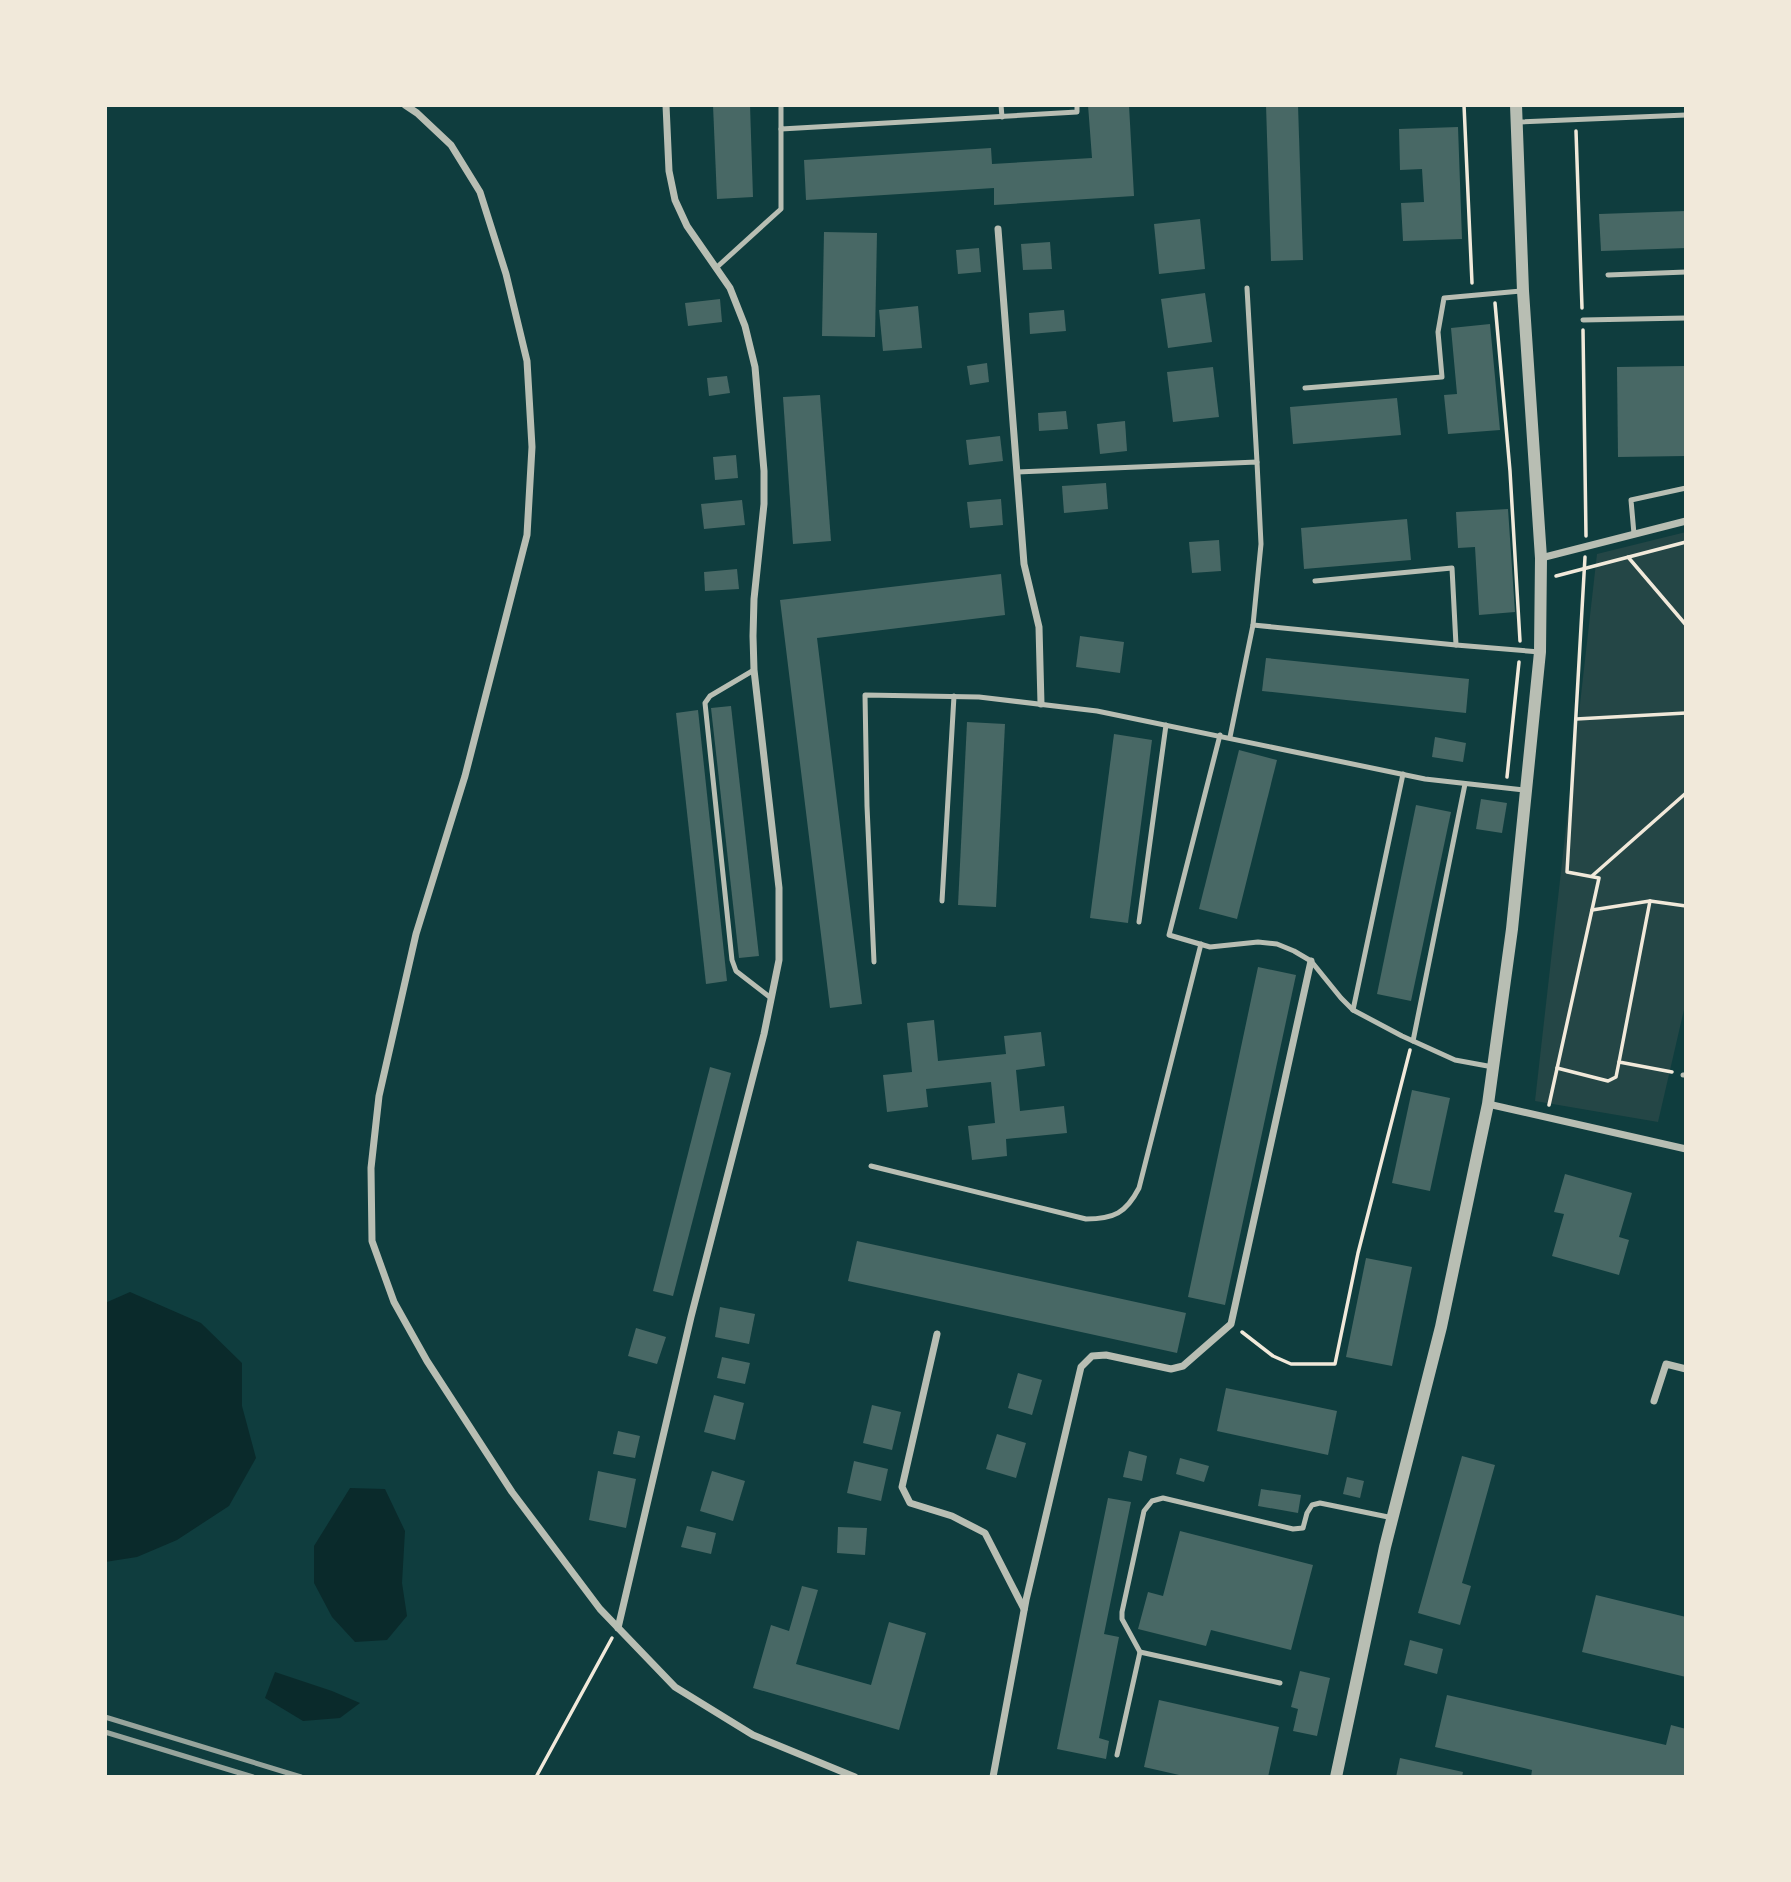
<svg xmlns="http://www.w3.org/2000/svg" width="1791" height="1882" viewBox="0 0 1791 1882" font-family="Overpass,sans-serif">
	<rect width="100%" height="100%" fill="#0f3d3e"/>
	<!-- green -->
	<polygon fill="#244646" points="1686,532 1686,1001 1658,1122 1535,1101 1597,554"/>
	<!-- water -->
	<g fill="#0a2a2b">
		<polygon points="130,1292 201,1323 242,1363 242,1406 256,1458 229,1506 177,1540 137,1557 105,1562 105,1303"/>
		<polygon points="350,1488 385,1489 405,1531 402,1583 407,1616 387,1640 355,1642 332,1617 314,1583 314,1546"/>
		<polygon points="275,1672 332,1691 360,1703 340,1718 303,1721 265,1698"/>
	</g>
	<!-- building -->
	<g fill="#486865">
		<polygon points="713,105 750,105 753,197 717,199"/>
		<polygon points="1088,105 1129,105 1134,196 994,205 994,188 806,200 804,160 991,148 992,164 1092,158"/>
		<polygon points="1266,105 1298,105 1303,260 1271,261"/>
		<polygon points="1458,127 1462,239 1403,241 1401,203 1424,202 1422,169 1400,170 1399,129"/>
		<polygon points="1686,211 1686,248 1601,251 1599,214"/>
		<polygon points="1200,219 1205,269 1159,274 1154,224"/>
		<polygon points="824,232 877,233 875,337 822,336"/>
		<polygon points="1050,242 1052,269 1023,270 1021,244"/>
		<polygon points="979,248 981,272 958,274 956,250"/>
		<polygon points="1205,293 1212,342 1168,348 1161,299"/>
		<polygon points="720,299 722,322 688,326 685,303"/>
		<polygon points="918,306 922,348 883,351 879,310"/>
		<polygon points="1064,310 1066,331 1030,334 1029,313"/>
		<polygon points="1490,324 1500,430 1448,434 1444,395 1457,394 1451,328"/>
		<polygon points="987,363 989,382 970,385 967,366"/>
		<polygon points="1686,366 1686,456 1618,457 1617,367"/>
		<polygon points="1213,367 1219,417 1173,422 1167,372"/>
		<polygon points="727,376 730,393 709,396 707,378"/>
		<polygon points="820,395 831,541 793,544 783,397"/>
		<polygon points="1397,398 1401,435 1293,444 1290,407"/>
		<polygon points="1066,411 1068,429 1039,431 1038,413"/>
		<polygon points="1125,421 1127,451 1100,454 1097,424"/>
		<polygon points="1000,436 1003,461 969,465 966,440"/>
		<polygon points="736,455 738,478 715,480 713,457"/>
		<polygon points="1106,483 1108,509 1064,513 1062,486"/>
		<polygon points="1001,499 1003,525 970,528 967,502"/>
		<polygon points="742,500 745,525 704,529 701,504"/>
		<polygon points="1508,509 1515,612 1479,615 1475,547 1458,548 1456,512"/>
		<polygon points="1407,519 1411,560 1304,569 1301,528"/>
		<polygon points="1219,540 1221,571 1192,573 1189,542"/>
		<polygon points="737,569 739,589 705,591 704,572"/>
		<polygon points="1001,574 1005,615 817,638 862,1004 830,1008 780,600"/>
		<polygon points="1080,636 1124,642 1120,673 1076,667"/>
		<polygon points="1266,658 1469,679 1466,713 1262,691"/>
		<polygon points="731,706 759,956 739,958 711,708"/>
		<polygon points="698,710 727,981 706,984 676,713"/>
		<polygon points="967,722 1005,724 996,907 958,905"/>
		<polygon points="1114,734 1152,740 1128,923 1090,918"/>
		<polygon points="1435,737 1466,743 1463,762 1432,757"/>
		<polygon points="1239,750 1277,760 1237,919 1199,909"/>
		<polygon points="1481,799 1507,803 1502,833 1476,829"/>
		<polygon points="1416,805 1451,812 1411,1001 1377,994"/>
		<polygon points="1258,967 1296,975 1225,1305 1188,1297"/>
		<polygon points="934,1020 938,1061 1006,1054 1004,1036 1041,1032 1045,1066 1016,1070 1020,1111 1064,1106 1067,1133 1006,1139 1007,1156 972,1160 968,1126 995,1123 991,1082 926,1089 928,1107 887,1112 883,1075 912,1072 907,1023"/>
		<polygon points="710,1067 731,1073 673,1296 653,1291"/>
		<polygon points="1412,1090 1450,1098 1430,1191 1392,1183"/>
		<polygon points="1565,1174 1632,1193 1619,1237 1629,1240 1619,1275 1552,1256 1564,1214 1554,1212"/>
		<polygon points="857,1241 1186,1313 1177,1353 848,1281"/>
		<polygon points="1366,1258 1412,1267 1392,1366 1346,1357"/>
		<polygon points="720,1307 755,1314 749,1344 715,1337"/>
		<polygon points="636,1328 666,1337 657,1364 628,1356"/>
		<polygon points="722,1357 750,1363 745,1384 717,1378"/>
		<polygon points="1018,1373 1042,1380 1032,1415 1008,1408"/>
		<polygon points="1226,1388 1337,1411 1328,1455 1217,1431"/>
		<polygon points="714,1395 744,1403 735,1440 704,1432"/>
		<polygon points="872,1405 901,1412 892,1450 863,1443"/>
		<polygon points="618,1431 640,1436 635,1458 613,1454"/>
		<polygon points="997,1434 1026,1443 1016,1478 986,1469"/>
		<polygon points="1129,1451 1147,1456 1142,1481 1123,1477"/>
		<polygon points="1462,1456 1495,1465 1462,1583 1471,1586 1460,1625 1418,1613"/>
		<polygon points="1180,1458 1209,1466 1204,1482 1176,1474"/>
		<polygon points="854,1461 888,1469 881,1501 847,1493"/>
		<polygon points="598,1471 636,1479 626,1528 589,1520"/>
		<polygon points="712,1471 745,1481 733,1521 700,1511"/>
		<polygon points="1347,1477 1364,1481 1360,1498 1343,1494"/>
		<polygon points="1261,1489 1301,1495 1298,1513 1258,1506"/>
		<polygon points="1108,1498 1131,1502 1104,1634 1119,1637 1099,1738 1109,1741 1106,1759 1057,1749"/>
		<polygon points="687,1526 716,1533 711,1554 681,1547"/>
		<polygon points="838,1527 867,1528 865,1555 837,1553"/>
		<polygon points="1180,1531 1313,1565 1291,1650 1211,1630 1206,1646 1138,1629 1148,1592 1163,1596"/>
		<polygon points="802,1586 818,1590 796,1664 871,1685 889,1622 926,1633 899,1730 753,1688 771,1625 789,1631"/>
		<polygon points="1596,1595 1686,1617 1686,1677 1582,1652"/>
		<polygon points="1410,1640 1443,1649 1437,1674 1404,1665"/>
		<polygon points="1300,1671 1330,1678 1317,1736 1293,1731 1298,1709 1291,1707"/>
		<polygon points="1447,1695 1666,1745 1671,1725 1686,1729 1686,1777 1531,1777 1532,1770 1435,1747"/>
		<polygon points="1159,1700 1279,1727 1268,1777 1188,1777 1144,1767"/>
		<polygon points="1400,1758 1463,1772 1462,1777 1396,1777"/>
	</g>
	<g fill="none" stroke-linecap="round" stroke-linejoin="round">
		<!-- path -->
		<g stroke="#f1e9da" stroke-width="3.5">
			<polyline points="1464,105 1472,283"/>
			<polyline points="1576,131 1582,308"/>
			<polyline points="1495,303 1510,471 1520,641"/>
			<polyline points="1583,330 1586,536"/>
			<polyline points="1628,557 1686,625"/>
			<polyline points="1556,576 1686,542"/>
			<polyline points="1576,719 1686,713"/>
			<polyline points="1507,777 1519,662"/>
			<polyline points="1592,876 1686,793"/>
			<polyline points="1592,910 1650,901"/>
			<polyline points="1557,1068 1608,1081 1616,1077 1619,1062"/>
			<polyline points="1672,1072 1619,1062 1650,901 1686,906"/>
			<polyline points="1549,1105 1599,878 1567,872 1585,557"/>
			<polyline points="1242,1332 1273,1356 1291,1364 1335,1364 1358,1253 1410,1050"/>
			<polyline points="536,1777 612,1638"/>
		</g>
		<!-- service -->
		<g stroke="#b8beb3" stroke-width="5">
			<polyline points="781,105 781,129 1077,112 1077,105"/>
			<polyline points="1001,105 1002,117"/>
			<polyline points="1518,122 1686,115"/>
			<polyline points="716,268 781,209 781,129"/>
			<polyline points="1608,275 1686,272"/>
			<polyline points="1247,288 1257,462"/>
			<polyline points="1583,320 1686,318"/>
			<polyline points="1305,388 1442,377 1438,332 1444,298 1521,291"/>
			<polyline points="1017,472 1257,462 1261,544 1253,625"/>
			<polyline points="1634,534 1631,500 1686,488"/>
			<polyline points="1315,581 1452,568 1456,645"/>
			<polyline points="754,670 710,696 705,703 732,960 736,971 771,998"/>
			<polyline points="1220,735 1169,935 1210,947 1258,942 1277,944 1294,951 1311,961 1341,998 1353,1010 1402,1036 1455,1060 1493,1067"/>
			<polyline points="1230,737 1253,625 1456,645 1540,652"/>
			<polyline points="942,901 954,696"/>
			<polyline points="1139,922 1166,725"/>
			<polyline points="874,962 867,806 865,695 979,697 1097,711 1425,779 1524,790"/>
			<polyline points="1353,1010 1403,774"/>
			<polyline points="1413,1041 1465,784"/>
			<polyline points="1683,1075 1686,1075"/>
			<path d="M 871,1166 L 1086,1219 C 1114,1219 1126,1213 1139,1188 L 1201,944"/>
			<polyline points="1280,1683 1140,1652 1122,1619 1122,1612 1144,1511 1152,1501 1163,1498 1293,1529 1303,1528 1307,1513 1312,1505 1320,1503 1393,1518"/>
			<polyline points="1117,1755 1140,1652"/>
		</g>
		<!-- minor -->
		<g stroke="#b8beb3" stroke-width="7">
			<polyline points="405,105 417,113 451,145 480,192 506,274 527,361 532,447 527,535 465,776 416,934 379,1096 371,1168 372,1241 394,1302 427,1361 512,1492 600,1609 675,1687 753,1735 855,1777"/>
			<polyline points="998,229 1024,564 1039,627 1041,704"/>
			<polyline points="1541,558 1686,521"/>
			<polyline points="1488,1104 1686,1149"/>
			<polyline points="937,1334 902,1487 910,1503 952,1516 985,1533 1024,1609"/>
			<polyline points="1654,1401 1666,1364 1686,1369"/>
			<polyline points="618,1628 691,1317 764,1034 779,960 779,888 754,670 753,636 754,599 764,504 764,471 755,367 745,326 730,288 687,226 675,200 669,171 666,105"/>
			<polyline points="993,1777 1026,1600 1081,1367 1092,1356 1106,1355 1171,1369 1183,1366 1231,1324 1311,961"/>
		</g>
		<!-- tertiary -->
		<polyline stroke="#b8beb3" stroke-width="12" points="1336,1777 1385,1547 1441,1327 1488,1104 1512,929 1540,652 1541,558 1523,291 1516,105"/>
		<!-- rail -->
		<g stroke="#97a49c" stroke-width="5">
			<polyline points="105,1717 301,1777"/>
			<polyline points="105,1732 253,1777"/>
		</g>
	</g>
	<!-- border -->
	<rect width="1791" height="1882" fill="none" stroke="#f1e9da" stroke-width="214"/>
</svg>
